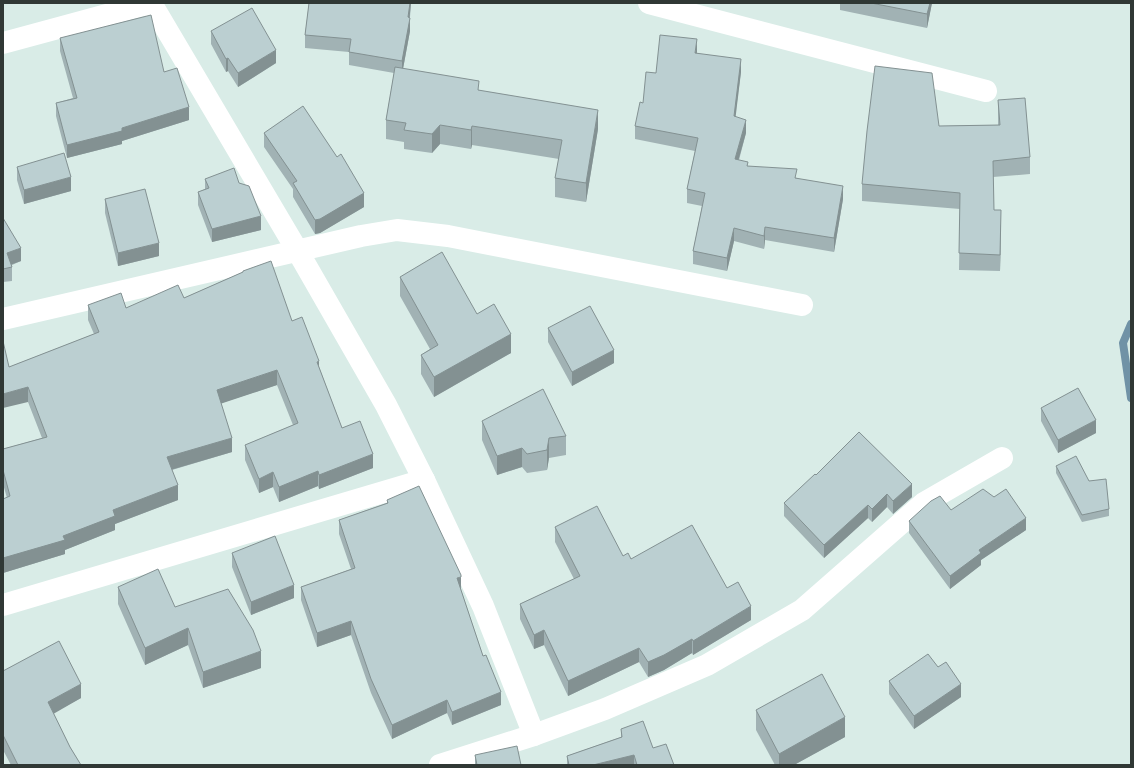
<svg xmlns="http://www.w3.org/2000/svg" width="1134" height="768" viewBox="0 0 1134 768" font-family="Signika,sans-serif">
	<rect width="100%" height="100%" fill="#d9ece7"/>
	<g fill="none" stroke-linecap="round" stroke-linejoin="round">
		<!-- stream -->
		<polyline stroke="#7092a6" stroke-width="8" points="1131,324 1123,343 1131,398"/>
		<!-- minor -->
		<g stroke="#fff" stroke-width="22">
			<polyline points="151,3 297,250 386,405 424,480 483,606 534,735"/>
			<polyline points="649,3 986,91"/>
			<polyline points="3,43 151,3"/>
			<polyline points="3,319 361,236 397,230 448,236 802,305"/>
			<polyline points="3,605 424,480"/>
			<polyline points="440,765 534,735 605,709 707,665 802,610 924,503 1002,458"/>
		</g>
	</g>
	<!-- wall -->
	<g fill="#a1b2b4">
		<polygon points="309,3 411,3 410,17 410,31 403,69 479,90 598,129 586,202 555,197 555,178 559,159 472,145 471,149 440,144 432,153 404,149 404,142 386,139 386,120 394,73 349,65 349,52 305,48 305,35"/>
		<polygon points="840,3 932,3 927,28 840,10"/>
		<polygon points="211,31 276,63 238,87 228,71 226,72 211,44"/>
		<polygon points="60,38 164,72 189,120 122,141 122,144 67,158 56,116 56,103 73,98 60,51"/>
		<polygon points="697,53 741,72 735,117 746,133 739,160 748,166 797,178 843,199 834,252 765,240 764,249 734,241 727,271 693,264 693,251 702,206 687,203 687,189 695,151 635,139 635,126 656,73"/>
		<polygon points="998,100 1030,157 1030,174 993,177 994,210 1001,226 1000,271 959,270 960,209 862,201 862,184 939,126 998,125"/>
		<polygon points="264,133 364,207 320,233 315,234 293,197 293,189 264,147"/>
		<polygon points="17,167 71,191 24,204 17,180"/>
		<polygon points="205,179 239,183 261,230 212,242 198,205 198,192 205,189"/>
		<polygon points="105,199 159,256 118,266 105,213"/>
		<polygon points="3,218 21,261 12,265 12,281 3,282"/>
		<polygon points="243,271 292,321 319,367 342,428 373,468 319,489 318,486 279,502 273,487 259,493 245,460 245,445 293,425 277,385 221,403 232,452 172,470 178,500 115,524 115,530 65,550 65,554 3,573 3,499 7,498 3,484 3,449 42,438 28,402 9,367 94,334 88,320 88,305 126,308 184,298 243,272"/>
		<polygon points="400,277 477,314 511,353 434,397 421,374 421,355 430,349 400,296"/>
		<polygon points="548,328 614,363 572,386 548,342"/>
		<polygon points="1041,408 1096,433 1058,453 1041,421"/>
		<polygon points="482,421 566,436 566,455 549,458 547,470 527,473 522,467 497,475 482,440"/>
		<polygon points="1056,466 1089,481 1109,509 1109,516 1082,522 1056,473"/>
		<polygon points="816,475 912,497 893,514 887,507 872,522 868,518 824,558 784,516 784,503"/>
		<polygon points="387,500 461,590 483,656 501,705 452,725 447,713 392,739 371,693 351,635 317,647 301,600 301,587 351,569 339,534 339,520 387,503"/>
		<polygon points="951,510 1026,530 981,560 981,565 950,589 909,533 909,521"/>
		<polygon points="555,527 623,556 727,588 751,620 693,655 692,653 664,670 648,677 639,662 568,696 544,645 534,649 520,619 520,604 574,579 555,542"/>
		<polygon points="232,553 294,598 251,615 232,567"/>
		<polygon points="118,587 175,607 261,668 203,688 188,645 145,665 118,604"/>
		<polygon points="938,667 961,697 914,729 889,694 889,681"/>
		<polygon points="3,671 81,698 53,713 70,747 81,765 11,765 3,750"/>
		<polygon points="756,710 845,737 794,765 775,765 756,730"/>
		<polygon points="621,729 653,748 674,765 567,765 567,756 621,737"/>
		<polygon points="475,755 521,765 475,765"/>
	</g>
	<!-- shaded-wall -->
	<g fill="#839192">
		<polygon points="410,3 411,3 409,23 410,18 410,31 402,74 402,61"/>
		<polygon points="930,3 932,3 927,28 927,14"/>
		<polygon points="697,39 697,52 695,67 695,53"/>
		<polygon points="276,50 276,63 238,87 238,73"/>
		<polygon points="228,58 228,71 226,72 226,59"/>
		<polygon points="741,59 741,72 734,130 734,116"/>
		<polygon points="189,107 189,120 122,141 122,144 67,158 67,145 122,128"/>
		<polygon points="598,110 598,129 586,202 586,183"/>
		<polygon points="746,120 746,133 735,172 735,159"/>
		<polygon points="440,125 440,144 432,153 432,134"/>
		<polygon points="472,126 472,145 471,149 471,130"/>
		<polygon points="71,177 71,191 24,204 24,190"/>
		<polygon points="843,186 843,199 834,252 834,238"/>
		<polygon points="364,193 364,207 320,233 315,234 315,220"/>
		<polygon points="1001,210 1001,226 1000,271 1000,255"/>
		<polygon points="261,216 261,230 212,242 212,229"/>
		<polygon points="765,227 765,240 764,249 764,236"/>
		<polygon points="734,228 734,241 727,271 727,258"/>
		<polygon points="159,243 159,256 118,266 118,253"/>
		<polygon points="21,248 21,261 7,266 7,253"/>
		<polygon points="511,334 511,353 434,397 434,377"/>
		<polygon points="614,350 614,363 572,386 572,372"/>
		<polygon points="319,361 319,375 317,362"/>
		<polygon points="277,370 277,385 217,405 217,390"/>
		<polygon points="28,387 28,402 3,408 3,394"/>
		<polygon points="1096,420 1096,433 1058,453 1058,440"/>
		<polygon points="232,438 232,452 167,471 167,457"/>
		<polygon points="549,438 549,458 547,470 547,450"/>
		<polygon points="522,448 522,467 497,475 497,456"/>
		<polygon points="373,454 373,468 319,489 319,475"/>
		<polygon points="318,471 318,486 279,502 279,487"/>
		<polygon points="273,472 273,487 259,493 259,479"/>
		<polygon points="912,484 912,497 893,514 893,501"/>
		<polygon points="178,485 178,500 115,524 115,530 65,550 65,554 3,573 3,558 63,536 113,510"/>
		<polygon points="887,494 887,507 872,522 872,509"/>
		<polygon points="868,505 868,518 824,558 824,545"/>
		<polygon points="1026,518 1026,530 981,560 981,565 950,589 950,576 979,550"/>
		<polygon points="461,577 461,590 457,592 457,578"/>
		<polygon points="294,585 294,598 251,615 251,602"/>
		<polygon points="751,606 751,620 693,655 693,641"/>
		<polygon points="351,621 351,635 317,647 317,633"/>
		<polygon points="188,628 188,645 145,665 145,648"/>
		<polygon points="544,630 544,645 534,649 534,635"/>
		<polygon points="692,639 692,653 664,670 648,677 648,662"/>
		<polygon points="639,648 639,662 568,696 568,681"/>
		<polygon points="261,651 261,668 203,688 203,672"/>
		<polygon points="81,684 81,698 48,717 48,702"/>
		<polygon points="961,684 961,697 914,729 914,716"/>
		<polygon points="501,692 501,705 452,725 452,712"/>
		<polygon points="447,700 447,713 392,739 392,725"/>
		<polygon points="845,717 845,737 794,765 779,765 779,754"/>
		<polygon points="634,755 634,765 593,765"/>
	</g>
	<!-- building -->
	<g fill="#bbcfd1" stroke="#839192">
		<polygon points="309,3 410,3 408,17 410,18 402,61 349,52 351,39 305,35"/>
		<polygon points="871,3 930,3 927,14"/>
		<polygon points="252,8 276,50 238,73 228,58 226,59 211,31"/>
		<polygon points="151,15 164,72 177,68 189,107 122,128 122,131 67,145 56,103 77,98 60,38"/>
		<polygon points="660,35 697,39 695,53 741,59 734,116 746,120 735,159 748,162 747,166 797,169 795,178 843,186 834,238 765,227 764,236 734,228 727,258 693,251 705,193 687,189 698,138 635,126 640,102 643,103 646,72 656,73"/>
		<polygon points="875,66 932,73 939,126 1000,125 998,100 1025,98 1030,157 993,161 994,210 1001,210 1000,255 959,253 960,193 862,184 867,131"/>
		<polygon points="395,67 479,81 478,90 598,110 586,183 555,178 562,140 472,126 471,130 440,125 432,134 404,130 406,123 386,120"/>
		<polygon points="303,106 337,157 341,154 364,193 320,219 315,220 293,183 297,181 264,133"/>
		<polygon points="64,153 71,177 24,190 17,167"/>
		<polygon points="234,168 239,183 249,186 261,216 212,229 198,192 209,188 205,179"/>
		<polygon points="145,189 159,243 118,253 105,199"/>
		<polygon points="3,218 21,248 7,253 12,267 3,269"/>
		<polygon points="442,252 477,314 494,304 511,334 434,377 421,355 438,345 400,277"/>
		<polygon points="271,261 292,321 302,317 319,361 317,362 342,428 360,421 373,454 319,475 318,471 279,487 273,472 259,479 245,445 298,423 277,370 217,390 232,438 167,457 178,485 113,510 115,516 63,536 65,540 3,558 3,499 10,496 3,470 3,449 47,437 28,387 3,394 3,341 9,367 99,332 88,305 121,293 126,308 178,285 184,298 243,272 243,271"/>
		<polygon points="590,306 614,350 572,372 548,328"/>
		<polygon points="1078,388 1096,420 1058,440 1041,408"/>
		<polygon points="543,389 566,436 549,438 547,450 527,454 522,448 497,456 482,421"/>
		<polygon points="859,432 912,484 893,501 887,494 872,509 868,505 824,545 784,503 815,474 816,475"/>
		<polygon points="1076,456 1089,481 1106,479 1109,509 1082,515 1056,466"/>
		<polygon points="419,486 461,575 461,577 457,578 483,656 486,655 501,692 452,712 447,700 392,725 371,679 351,621 317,633 301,587 355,568 339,520 388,503 387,500"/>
		<polygon points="983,489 994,497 1006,489 1026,518 979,550 981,553 950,576 909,521 931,501 940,496 951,510"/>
		<polygon points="597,506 623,556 628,553 631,559 692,525 727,588 738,582 751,606 693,641 692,639 664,655 648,662 639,648 568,681 544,630 534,635 520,604 580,576 555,527"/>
		<polygon points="275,536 294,585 251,602 232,553"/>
		<polygon points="158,569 175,607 228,589 253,630 261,651 203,672 188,628 145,648 118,587"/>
		<polygon points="59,641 81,684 48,702 70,747 81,765 18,765 3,735 3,671"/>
		<polygon points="928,654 938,667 946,662 961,684 914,716 889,681"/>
		<polygon points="822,674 845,717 779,754 756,710"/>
		<polygon points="643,721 653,748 666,744 674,765 637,765 634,755 593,765 569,765 567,756 622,737 621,729"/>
		<polygon points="517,746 521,765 475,765 477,765 475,755"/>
	</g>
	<!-- border -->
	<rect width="1134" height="768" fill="none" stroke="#303835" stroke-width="8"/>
</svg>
